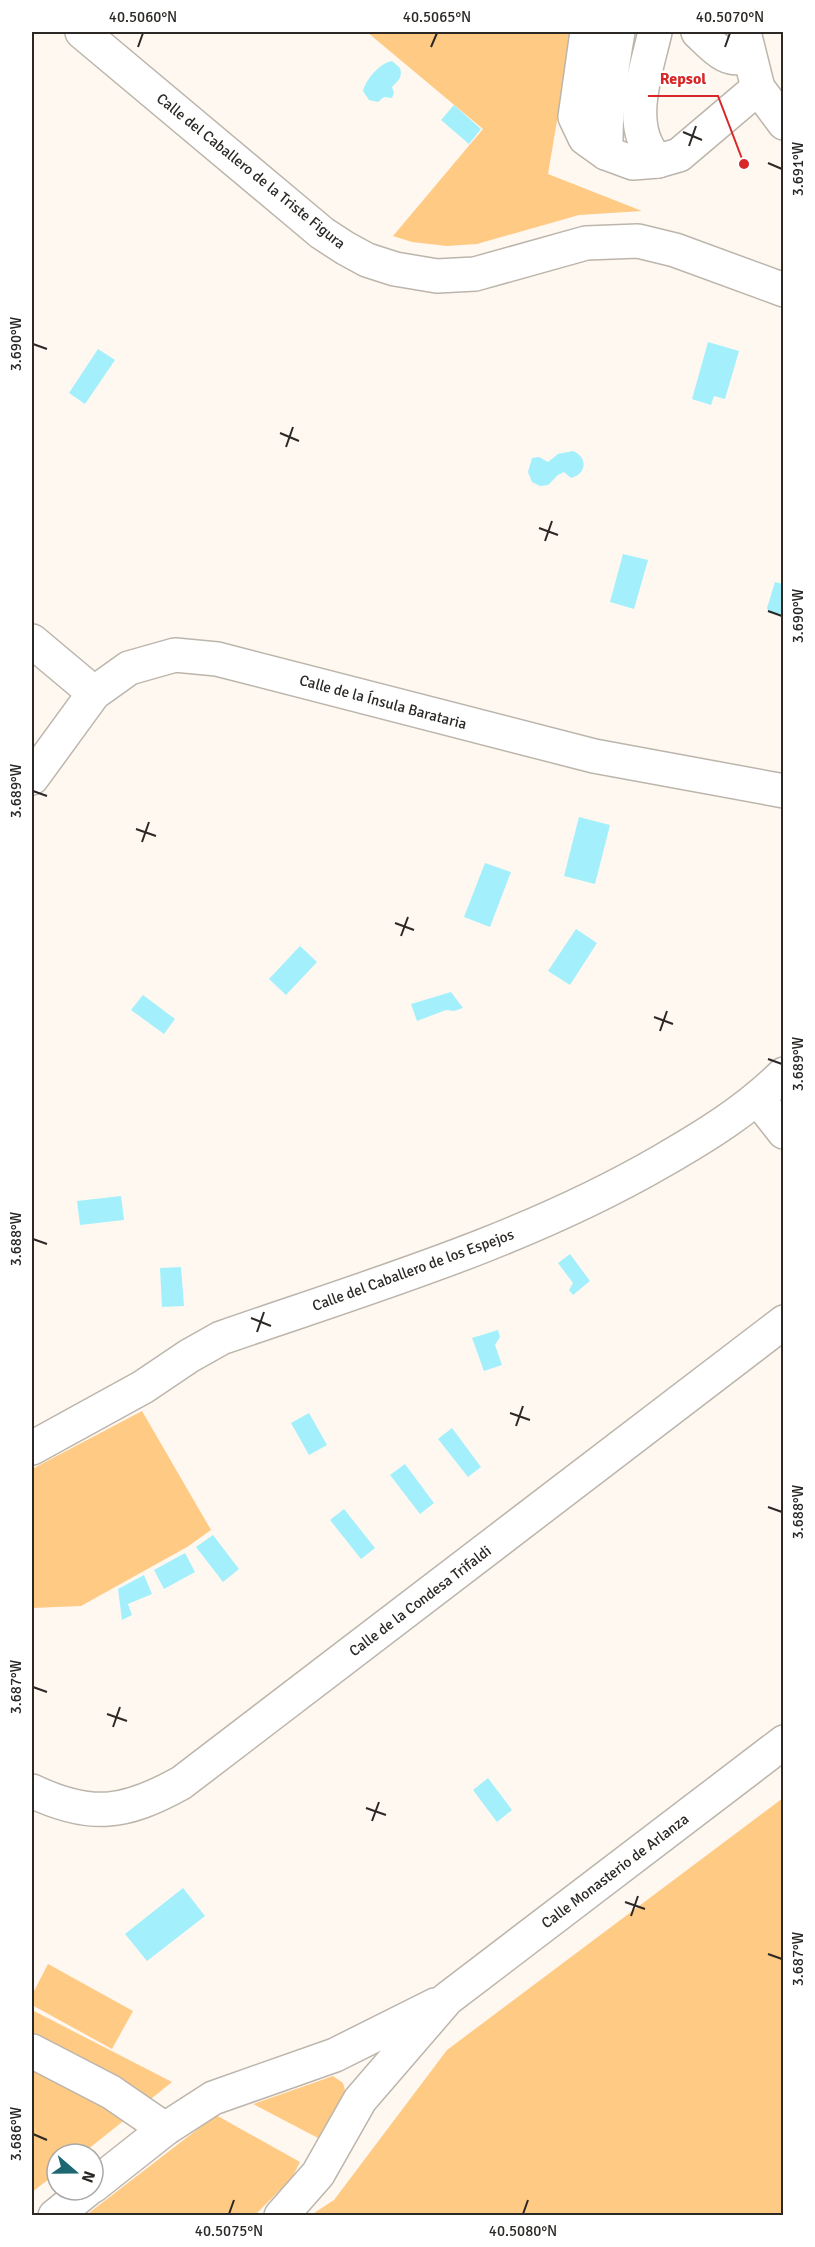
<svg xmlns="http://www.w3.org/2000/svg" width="815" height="2247" viewBox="0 0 815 2247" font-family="Signika,sans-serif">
	<rect width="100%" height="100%" fill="#fef8f1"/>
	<!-- green -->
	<g fill="#ffca83">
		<polygon points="367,32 572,32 548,174 642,211 579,215 477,244 447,246 412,242 393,236 483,129"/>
		<polygon points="142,1411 211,1530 187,1547 81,1606 32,1608 32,1469"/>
		<polygon points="783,1798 783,2215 311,2215 334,2200 447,2050"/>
		<polygon points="48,1964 133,2011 112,2049 32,2005 32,1995"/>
		<polygon points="32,2010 172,2082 82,2154 57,2154 57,2173 32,2192"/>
		<polygon points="333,2076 343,2083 345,2090 343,2097 318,2138 253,2104"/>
		<polygon points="216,2115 300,2162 292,2178 255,2215 85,2216"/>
	</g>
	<!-- water -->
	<g fill="#a3f0fc">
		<path d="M 392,61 L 400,68 C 403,77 398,81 392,87 L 394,93 L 392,98 L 384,97 L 378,102 L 369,100 L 363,91 C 366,79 380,63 392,61 Z"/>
		<polygon points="454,105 481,129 469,144 441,120"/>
		<polygon points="708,342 739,351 725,399 714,396 711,405 692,399"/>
		<polygon points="98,349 115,360 85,404 69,393"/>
		<path d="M 573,451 C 588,457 587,474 571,478 L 564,472 L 558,475 L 548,485 L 540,486 L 532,482 L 528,472 L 532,458 L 539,457 L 548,462 L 558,454 Z"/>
		<polygon points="623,554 648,560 634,609 610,602"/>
		<polygon points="775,582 783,584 783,614 769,613 767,608"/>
		<polygon points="579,817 610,825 595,884 564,876"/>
		<polygon points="485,863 511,872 490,927 464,917"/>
		<polygon points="576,929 597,943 570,985 548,971"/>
		<polygon points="300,946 317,962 286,995 269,979"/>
		<polygon points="451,992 463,1008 454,1011 446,1010 417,1021 411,1004"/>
		<polygon points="143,995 175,1019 164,1034 131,1010"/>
		<polygon points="121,1196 124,1220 80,1225 77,1201"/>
		<polygon points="570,1254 590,1281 573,1295 569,1290 573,1283 558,1263"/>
		<polygon points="181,1267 184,1306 162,1307 160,1268"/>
		<polygon points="498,1330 500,1337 495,1345 502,1365 484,1371 472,1338"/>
		<polygon points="309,1413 327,1445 309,1455 291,1423"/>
		<polygon points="452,1428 481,1467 468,1477 438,1439"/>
		<polygon points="405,1464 434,1503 420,1514 390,1475"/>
		<polygon points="344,1509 375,1548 361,1559 330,1520"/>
		<polygon points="213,1535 239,1569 223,1582 196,1547"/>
		<polygon points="185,1553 195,1572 164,1589 154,1570"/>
		<polygon points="144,1575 152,1594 128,1604 132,1615 122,1620 118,1589"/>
		<polygon points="488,1778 512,1810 497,1822 473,1790"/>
		<polygon points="183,1888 205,1916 147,1961 125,1934"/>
	</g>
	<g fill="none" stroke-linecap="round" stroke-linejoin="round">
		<defs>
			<g id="minor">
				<polyline points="82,32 322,233 345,248 367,260 395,269 437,276 475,274 586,243 638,241 675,250 784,290"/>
				<polyline points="587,32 575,117 585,138 606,153 633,163 658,161 679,155 758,88"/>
				<path d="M 655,32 C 646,72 624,128 658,161"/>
				<path d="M 698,32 C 713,46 728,66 749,54"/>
				<polyline points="744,32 758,88 784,123"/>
				<path d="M 606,153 C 605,112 611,72 618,32"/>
				<polyline points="32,641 94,693"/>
				<polyline points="32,778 94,693 129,668 175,655 217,659 594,756 784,791"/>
				<polyline points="758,1099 784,1132"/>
				<path d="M 32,1448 L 143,1387 L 189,1356 L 221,1338 C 371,1286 524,1241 662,1161 C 707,1135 746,1111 784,1074"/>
				<path d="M 32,1791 C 91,1819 125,1814 181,1783 L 784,1322"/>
				<polyline points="32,2051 111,2092 165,2129"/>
				<polyline points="93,2186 165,2129 213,2098 335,2055 435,2005"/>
				<polyline points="55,2216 87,2190"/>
				<polyline points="281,2216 318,2174 360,2100 447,1999 784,1742"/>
			</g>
		</defs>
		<!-- minor casing -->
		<use href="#minor" stroke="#bcb5ac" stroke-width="36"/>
		<!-- minor -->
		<use href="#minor" stroke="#fff" stroke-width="33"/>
	</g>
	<!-- ticks -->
	<path fill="none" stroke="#2b2825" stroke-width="2" d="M 138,47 L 143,33M 431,47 L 437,33M 725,47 L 730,33M 683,132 L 702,140M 689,146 L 696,126M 768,163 L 782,169M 33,344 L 47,349M 280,433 L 299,441M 286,447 L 293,427M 539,528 L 558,535M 545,541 L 552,521M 768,611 L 782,616M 33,791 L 47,796M 136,829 L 156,836M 142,842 L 149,822M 395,923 L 414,930M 401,936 L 408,917M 654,1017 L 673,1024M 660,1031 L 667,1011M 768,1059 L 782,1064M 33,1239 L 47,1244M 251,1318 L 271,1326M 257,1332 L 264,1312M 510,1413 L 530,1420M 516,1426 L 523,1406M 768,1507 L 782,1512M 33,1687 L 47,1692M 107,1714 L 127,1721M 113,1727 L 120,1707M 366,1808 L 386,1815M 372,1821 L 379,1802M 625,1902 L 645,1909M 631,1916 L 638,1896M 768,1954 L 782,1959M 33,2134 L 47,2140M 229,2214 L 234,2200M 523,2214 L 528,2200"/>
	<g text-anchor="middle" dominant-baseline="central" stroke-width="5" stroke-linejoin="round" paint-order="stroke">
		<!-- street labels -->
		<g font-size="15" fill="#2b2825" stroke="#fff">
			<text transform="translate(251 171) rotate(39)">Calle del Caballero de la Triste Figura</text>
			<text transform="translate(383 702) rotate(15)">Calle de la Ínsula Barataria</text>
			<text transform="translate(413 1270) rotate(-20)">Calle del Caballero de los Espejos</text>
			<text transform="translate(420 1601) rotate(-37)">Calle de la Condesa Trifaldi</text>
			<text transform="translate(615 1871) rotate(-37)">Calle Monasterio de Arlanza</text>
		</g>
	</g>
	<!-- callouts -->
	<path fill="none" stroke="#d62828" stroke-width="2" d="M744 164L718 96H648"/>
	<circle fill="#d62828" stroke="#fff" stroke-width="2" cx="744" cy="164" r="6"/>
	<g font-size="16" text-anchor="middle" font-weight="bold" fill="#d62828" stroke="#fff" stroke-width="5" stroke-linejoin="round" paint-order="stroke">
		<text x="683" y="84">Repsol</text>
	</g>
	<!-- border -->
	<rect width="815" height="2247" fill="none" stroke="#ffffff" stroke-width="66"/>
	<!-- north arrow -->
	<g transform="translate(75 2172) rotate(110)"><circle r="28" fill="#ffffff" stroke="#aaa9a8" stroke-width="1.5"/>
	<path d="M0-4.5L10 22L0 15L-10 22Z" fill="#1d6772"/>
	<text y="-9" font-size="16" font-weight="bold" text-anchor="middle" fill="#2b2825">N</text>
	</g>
	<rect x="33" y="33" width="749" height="2181" fill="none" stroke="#2b2825" stroke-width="2"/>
	<g font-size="15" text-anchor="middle" fill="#2b2825">
		<text x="143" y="22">40.5060°N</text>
		<text x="437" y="22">40.5065°N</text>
		<text x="730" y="22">40.5070°N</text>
		<text transform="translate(798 169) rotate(-90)" y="5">3.691°W</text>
		<text transform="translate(16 344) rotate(-90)" y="5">3.690°W</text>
		<text transform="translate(798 616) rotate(-90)" y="5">3.690°W</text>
		<text transform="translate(16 791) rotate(-90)" y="5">3.689°W</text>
		<text transform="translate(798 1064) rotate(-90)" y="5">3.689°W</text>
		<text transform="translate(16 1239) rotate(-90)" y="5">3.688°W</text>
		<text transform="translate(798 1512) rotate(-90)" y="5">3.688°W</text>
		<text transform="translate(16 1687) rotate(-90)" y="5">3.687°W</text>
		<text transform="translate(798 1959) rotate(-90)" y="5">3.687°W</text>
		<text transform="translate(16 2134) rotate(-90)" y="5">3.686°W</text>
		<text x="229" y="2236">40.5075°N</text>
		<text x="523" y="2236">40.5080°N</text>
	</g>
</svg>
